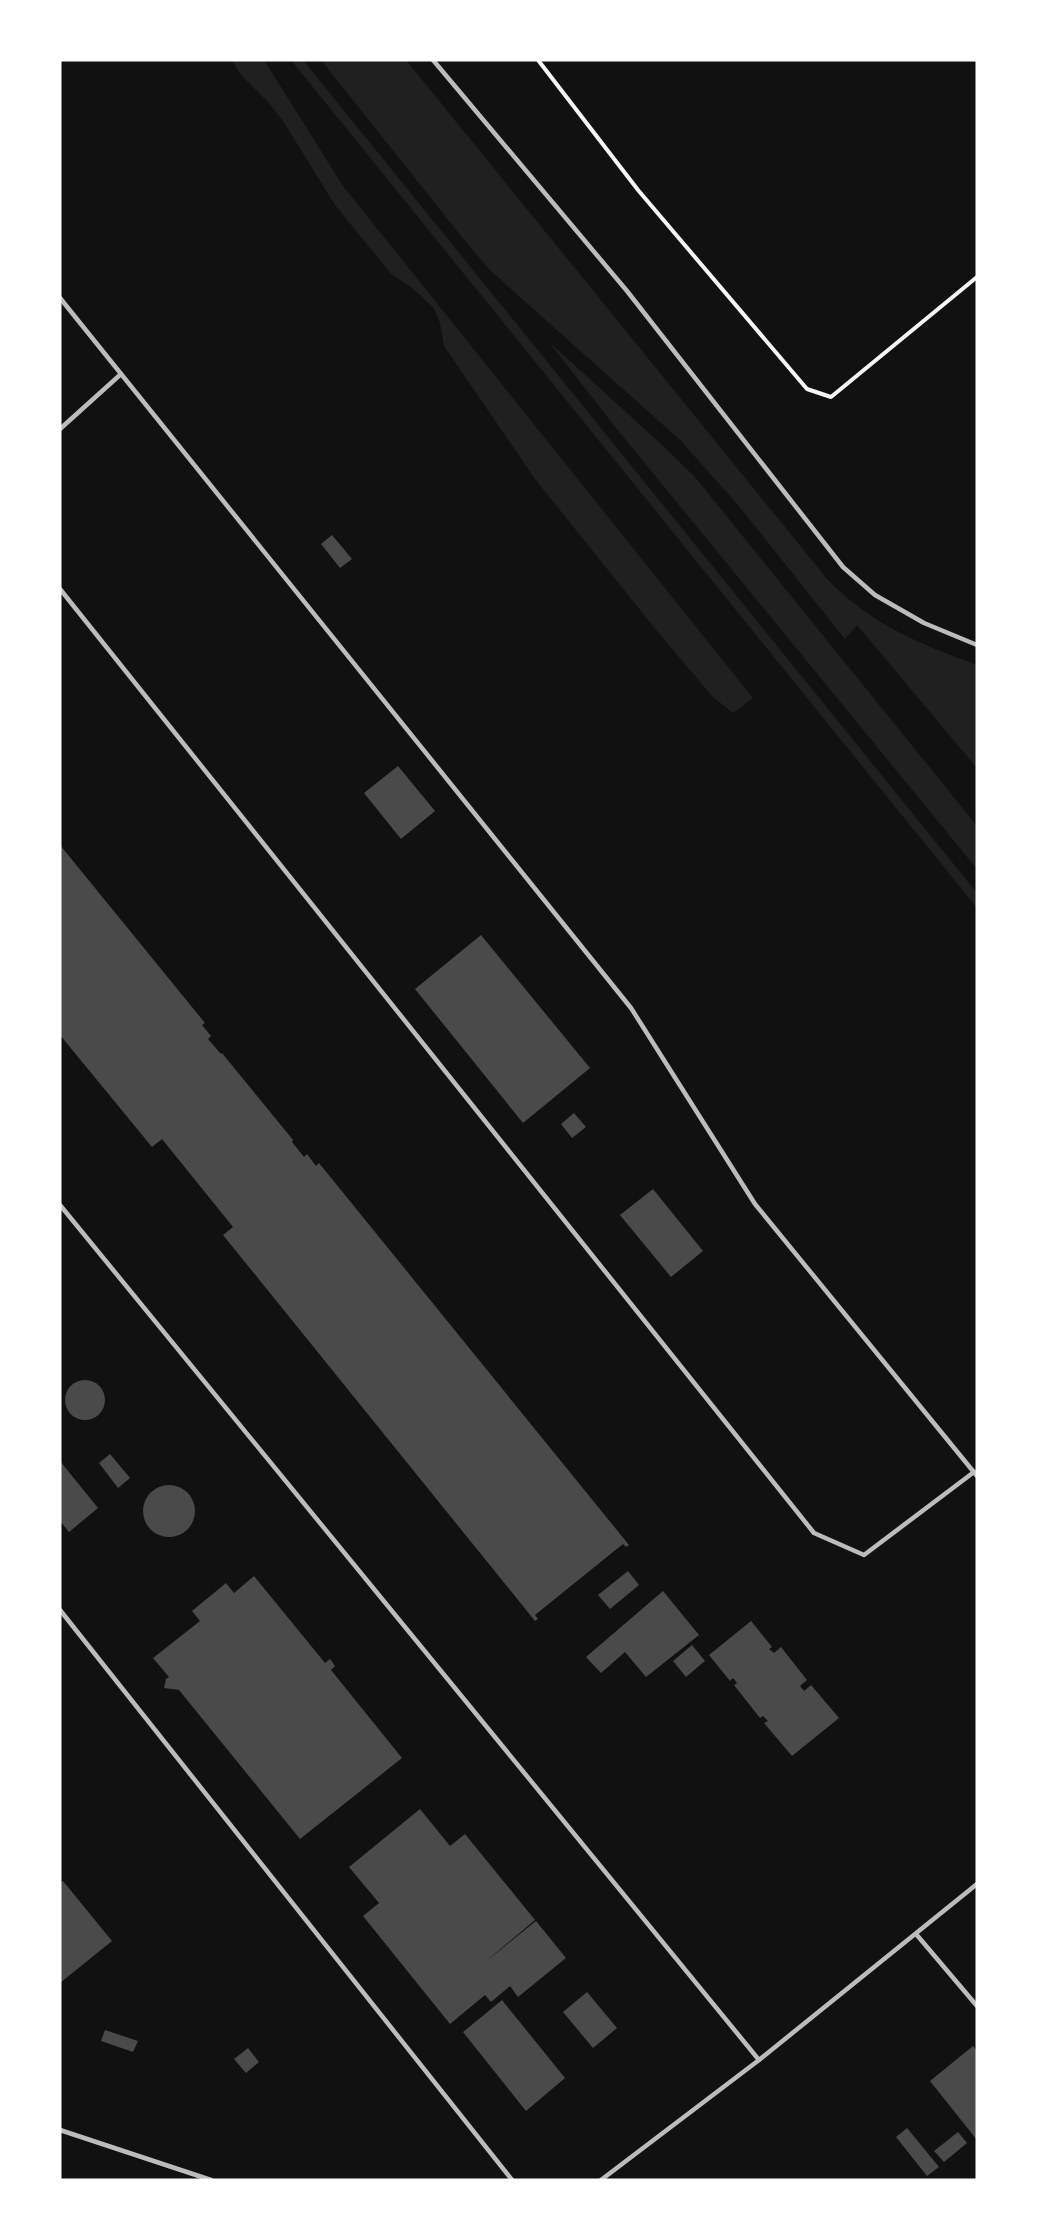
<svg xmlns="http://www.w3.org/2000/svg" width="1037" height="2240" viewBox="0 0 1037 2240" font-family="'Noto Sans',sans-serif">
	<rect width="100%" height="100%" fill="#111"/>
	<!-- green -->
	<g fill="#202020">
		<polygon points="232,60 264,60 343,186 753,698 733,713 713,697 657,631 535,479 444,346 440,323 434,308 411,287 391,274 335,205 283,121 269,103 240,74"/>
		<polygon points="291,60 303,60 977,893 977,908"/>
		<path d="M 321,60 L 406,60 L 828,580 C 872,625 920,644 977,665 L 977,768 L 857,625 L 845,639 L 738,505 L 680,440 L 491,271 L 465,241 Z"/>
		<polygon points="549,342 660,443 695,477 977,826 977,869 616,428"/>
	</g>
	<!-- building -->
	<g fill="#4a4a4a">
		<polygon points="332,535 352,559 340,568 321,544"/>
		<polygon points="398,766 435,811 401,839 364,793"/>
		<polygon points="60,845 205,1023 202,1025 211,1036 208,1039 221,1054 222,1053 293,1140 292,1142 304,1157 307,1154 316,1166 319,1163 629,1545 626,1547 623,1544 535,1615 538,1619 535,1621 223,1235 233,1227 162,1139 152,1147 60,1035"/>
		<polygon points="481,935 590,1068 523,1123 415,989"/>
		<polygon points="574,1113 586,1127 572,1138 561,1124"/>
		<polygon points="653,1189 703,1251 671,1277 620,1215"/>
		<circle cx="85" cy="1400" r="20"/>
		<polygon points="110,1454 130,1478 118,1488 99,1463"/>
		<polygon points="60,1461 98,1508 69,1532 60,1521"/>
		<circle cx="169" cy="1511" r="26"/>
		<polygon points="628,1571 639,1585 610,1609 598,1595"/>
		<polygon points="254,1576 325,1663 330,1659 335,1666 331,1670 402,1758 300,1839 179,1690 164,1688 166,1679 169,1677 153,1658 200,1621 192,1611 226,1583 234,1593"/>
		<polygon points="663,1591 699,1635 646,1677 625,1652 601,1673 586,1657"/>
		<polygon points="751,1621 772,1647 769,1649 774,1653 781,1647 807,1680 800,1686 804,1691 811,1685 839,1718 792,1756 764,1723 768,1721 763,1716 760,1718 734,1685 737,1683 733,1678 730,1681 709,1655"/>
		<polygon points="692,1645 705,1661 686,1677 673,1661"/>
		<polygon points="420,1809 450,1846 465,1834 535,1920 484,1963 536,1921 566,1958 518,1997 510,1986 491,2002 485,1995 450,2024 363,1916 379,1903 349,1867"/>
		<polygon points="63,1881 112,1941 60,1983 60,1883"/>
		<polygon points="587,1992 617,2028 593,2048 563,2012"/>
		<polygon points="502,2000 565,2078 526,2111 463,2032"/>
		<polygon points="105,2030 138,2041 133,2052 101,2041"/>
		<polygon points="973,2046 977,2051 977,2140 930,2081"/>
		<polygon points="248,2048 259,2062 246,2073 234,2059"/>
		<polygon points="907,2128 939,2167 927,2176 896,2137"/>
		<polygon points="958,2132 967,2143 944,2162 934,2151"/>
	</g>
	<g fill="none" stroke-linecap="round" stroke-linejoin="round">
		<!-- path -->
		<polyline stroke="#f5f5f5" stroke-width="4" points="538,60 638,190 807,389 831,397 977,277"/>
		<!-- service -->
		<g stroke="#bcbcbc" stroke-width="4.5">
			<polyline points="433,60 627,291 843,567 875,595 924,623 977,645"/>
			<polyline points="60,298 631,1008 755,1204 977,1476"/>
			<polyline points="60,429 121,374"/>
			<polyline points="60,589 814,1533 864,1555 974,1472"/>
			<polyline points="60,1205 759,2060"/>
			<polyline points="60,1610 512,2180"/>
			<polyline points="916,1934 977,2006"/>
			<polyline points="60,2130 211,2180"/>
			<polyline points="601,2180 759,2060 977,1884"/>
		</g>
	</g>
	<!-- border -->
	<rect width="1037" height="2240" fill="none" stroke="#ffffff" stroke-width="123"/>
</svg>
